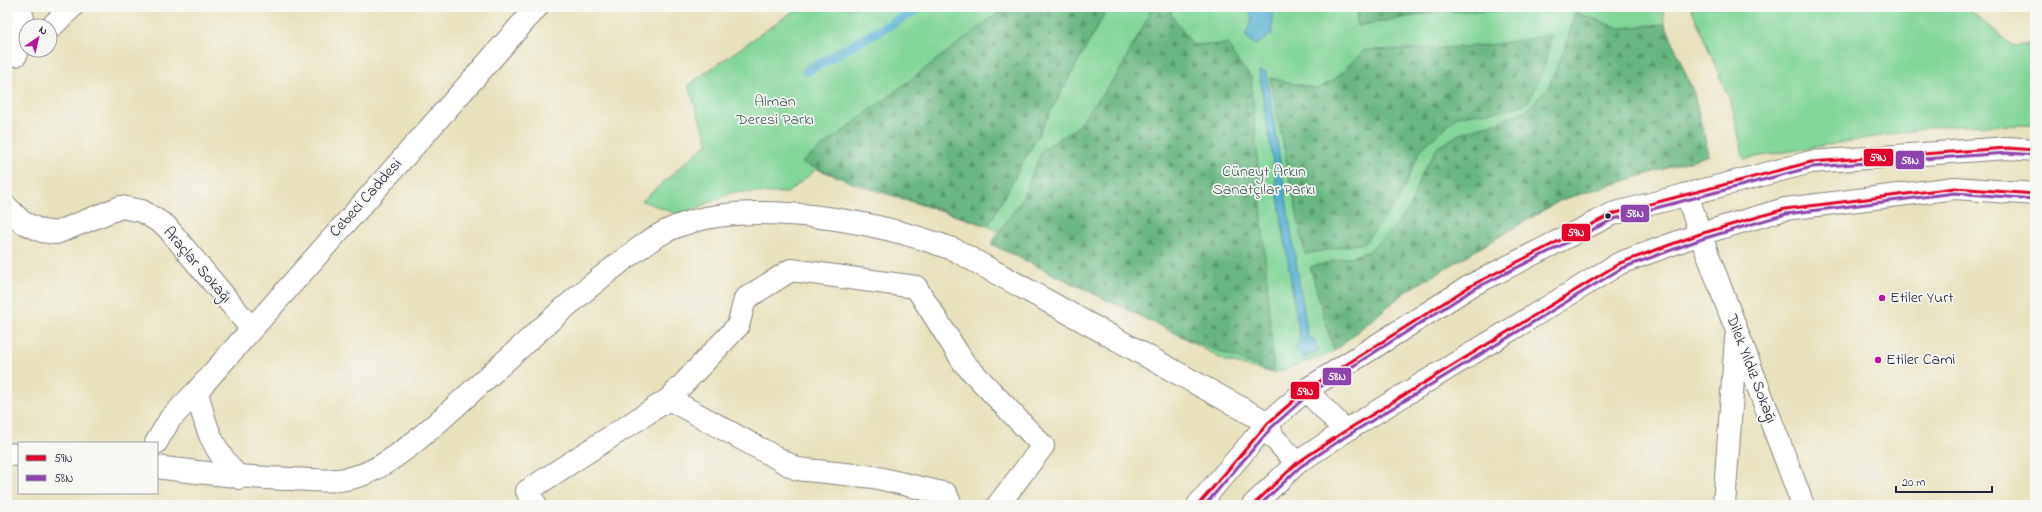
<svg xmlns="http://www.w3.org/2000/svg" width="2042" height="512" viewBox="0 0 2042 512" font-family="'Indie Flower',sans-serif">
	<defs>
		<pattern id="forest-firs" width="22" height="20" patternUnits="userSpaceOnUse"><rect width="22" height="20" fill="#68b782"/><path d="M5 1l3.5 6h-7zM16 11l3.5 6h-7z" fill="#55946c"/></pattern>
	</defs>
	<rect width="100%" height="100%" fill="#f6f6f2"/>
	<filter id="ink" filterUnits="userSpaceOnUse"><feTurbulence type="fractalNoise" baseFrequency=".025" numOctaves="2"/><feDisplacementMap in="SourceGraphic" scale="8" xChannelSelector="R" yChannelSelector="G"/><feConvolveMatrix kernelMatrix="1 2 1 2 8 2 1 2 1" color-interpolation-filters="sRGB"/></filter>
	<filter id="wash" filterUnits="userSpaceOnUse"><feTurbulence type="fractalNoise" baseFrequency=".012" numOctaves="4" result="noise"/><feDisplacementMap in="SourceGraphic" scale="16" xChannelSelector="R" yChannelSelector="G"/><feGaussianBlur stdDeviation="0.9" result="paint"/><feColorMatrix in="noise" values="0 0 0 0 0 0 0 0 0 0 0 0 0 0 0 0 0 1.4 0 .05"/><feComposite in="paint" operator="in"/></filter>
	<g filter="url(#wash)">
		<rect width="100%" height="100%" fill="#e8e1be"/>
		<!-- green -->
		<g fill="#81d69a" stroke="#527c6a">
			<polygon points="799,7 1663,7 1665,24 1694,94 1709,155 1561,200 1405,292 1331,353 1274,373 1225,361 988,226 855,184 817,169 787,193 734,192 680,215 642,201 708,143 688,85"/>
			<polygon points="1691,7 1965,7 2014,46 2035,44 2035,125 1940,126 1744,159 1732,106"/>
		</g>
		<!-- forest -->
		<g fill="url(#forest-firs)" stroke="#456c5e">
			<polygon points="1006,7 1108,7 988,226 801,163"/>
			<polygon points="1150,7 1171,7 1171,14 1192,45 1229,44 1233,55 1251,77 1274,373 1183,337 991,244 1022,199 1042,150 1075,129 1118,74 1148,17"/>
			<polygon points="1356,7 1548,7 1550,12 1441,11 1357,26"/>
			<polygon points="1575,12 1619,28 1665,24 1694,94 1709,155 1561,200 1405,292 1334,351 1310,267 1368,252 1392,229 1410,207 1421,175 1438,147 1463,132 1493,124 1526,111 1548,88 1565,48"/>
			<polygon points="1553,35 1542,72 1528,102 1505,110 1458,116 1421,149 1398,201 1364,243 1305,254 1270,78 1317,89 1335,79 1364,50 1429,49 1489,45"/>
		</g>
		<!-- water -->
		<g fill="#53b1d2" stroke="#3a6a86">
			<polygon points="1248,7 1270,7 1273,14 1272,34 1256,45 1245,36 1252,18"/>
			<polygon points="1259,71 1266,72 1308,337 1315,340 1318,351 1304,358 1295,349 1300,340"/>
		</g>
		<g fill="none" stroke-linecap="round" stroke-linejoin="round">
			<!-- stream -->
			<polyline stroke="#53b1d2" stroke-width="10" points="807,71 921,7"/>
		</g>
	</g>
	<g filter="url(#ink)">
		<g fill="none" stroke-linecap="round" stroke-linejoin="round">
			<defs>
				<g id="minor">
					<polyline points="7,207 22,222 42,231 56,233 121,207 142,211 166,226 251,328"/>
					<polyline points="1700,234 1803,505"/>
					<path d="M 197,391 C 206,430 212,448 239,478"/>
					<polyline points="669,399 797,469 874,477 946,494 951,505"/>
					<polyline points="156,443 170,419 197,391 537,7"/>
					<polyline points="536,505 527,491 669,399 738,326 745,299 791,270 916,287 964,363 1043,446 998,505"/>
					<polyline points="1724,505 1736,338"/>
				</g>
				<g id="tertiary">
					<polyline points="7,454 19,455"/>
					<path d="M 157,467 C 202,473 246,478 291,479 C 313,480 336,483 358,476 C 393,466 441,419 469,394 C 518,350 566,304 618,264 C 637,250 656,234 678,226 C 754,197 881,222 955,250 L 1268,423"/>
				</g>
				<g id="secondary">
					<polyline points="50,28 72,7"/>
					<polyline points="16,55 23,19 20,7"/>
					<polyline points="1687,194 1700,234"/>
					<polyline points="1306,390 1336,421 1342,433"/>
					<polyline points="1268,423 1273,437 1297,463"/>
					<polyline points="1198,505 1268,423 1306,390 1472,285 1612,214 1811,162 2007,148 2035,150"/>
					<polyline points="1253,505 1297,463 1342,433 1620,263 1700,234 1785,209 1955,188 2035,194"/>
				</g>
			</defs>
			<!-- minor casing -->
			<use href="#minor" stroke="#85827c" stroke-width="24"/>
			<!-- tertiary casing -->
			<use href="#tertiary" stroke="#85827c" stroke-width="24"/>
			<!-- secondary casing -->
			<use href="#secondary" stroke="#85827c" stroke-width="24"/>
			<!-- minor -->
			<use href="#minor" stroke="#fff" stroke-width="22"/>
			<!-- tertiary -->
			<use href="#tertiary" stroke="#fff" stroke-width="22"/>
			<!-- secondary -->
			<use href="#secondary" stroke="#fff" stroke-width="22"/>
			<defs>
				<g id="bus-1">
					<polyline points="1198,505 1268,423 1306,390 1472,285 1612,214 1811,162 2007,148 2035,150"/>
					<polyline points="1253,505 1297,463 1342,433 1620,263 1700,234 1785,209 1955,188 2035,194"/>
				</g>
				<g id="bus-2">
					<polyline points="1205,505 1272,427 1309,394 1474,289 1614,219 1812,167 2007,153 2035,155"/>
					<polyline points="1260,505 1300,467 1345,437 1622,268 1702,239 1786,214 1955,193 2035,199"/>
				</g>
			</defs>
			<!-- bus-1 casing -->
			<use href="#bus-1" stroke="#f6f6f2" stroke-width="6"/>
			<!-- bus-2 casing -->
			<use href="#bus-2" stroke="#f6f6f2" stroke-width="6"/>
			<!-- bus-1 -->
			<use href="#bus-1" stroke="#e4002b" stroke-width="3"/>
			<!-- bus-2 -->
			<use href="#bus-2" stroke="#8e44ad" stroke-width="3"/>
		</g>
	</g>
	<!-- markers -->
	<circle fill="#22223b" stroke="#f6f6f2" stroke-width="1.5" cx="1608" cy="216" r="3.5"/>
	<g fill="#b5179e" stroke="#f6f6f2" stroke-width="1.5">
		<circle cx="1882" cy="298" r="4"/>
		<circle cx="1878" cy="360" r="4"/>
	</g>
	<g text-anchor="middle" dominant-baseline="central" stroke-width="3.5" stroke-linejoin="round" paint-order="stroke">
		<!-- park labels -->
		<g font-size="16" fill="#3e5858" stroke="#f6f6f2">
			<text x="775" y="102">Alman<tspan x="775" dy="18">Deresi Parkı</tspan></text>
			<text x="1264" y="172">Cüneyt Arkın<tspan x="1264" dy="18">Sanatçılar Parkı</tspan></text>
		</g>
		<!-- street labels -->
		<g font-size="16" fill="#22223b" stroke="#f6f6f2">
			<text transform="translate(366 198) rotate(-48)">Cebeci Caddesi</text>
			<text transform="translate(197 265) rotate(49)">Araçlar Sokağı</text>
			<text transform="translate(1751 369) rotate(69)">Dilek Yıldız Sokağı</text>
		</g>
		<!-- poi labels -->
		<g font-size="16" fill="#22223b" stroke="#f6f6f2" text-anchor="start">
			<text x="1890" y="298">Etiler Yurt</text>
			<text x="1886" y="360">Etiler Cami</text>
		</g>
	</g>
	<g stroke="#f6f6f2" stroke-width="1.5">
		<rect x="1863" y="148" width="31" height="19" rx="4" fill="#e4002b"/>
		<rect x="1895" y="150" width="30" height="20" rx="4" fill="#8e44ad"/>
		<rect x="1620" y="204" width="30" height="19" rx="4" fill="#8e44ad"/>
		<rect x="1561" y="223" width="30" height="19" rx="4" fill="#e4002b"/>
		<rect x="1322" y="367" width="30" height="19" rx="4" fill="#8e44ad"/>
		<rect x="1290" y="381" width="30" height="19" rx="4" fill="#e4002b"/>
	</g>
	<g font-size="11" text-anchor="middle" font-weight="bold" fill="#fff">
		<text x="1878" y="161">59N</text>
		<text x="1910" y="164">58N</text>
		<text x="1635" y="217">58N</text>
		<text x="1576" y="236">59N</text>
		<text x="1337" y="380">58N</text>
		<text x="1305" y="395">59N</text>
	</g>
	<!-- margin -->
	<rect width="2042" height="512" fill="none" stroke="#f6f6f2" stroke-width="24"/>
	<!-- legend -->
	<rect x="18" y="442" width="140" height="52" fill="#f6f6f2" stroke="#a1a1a9"/>
	<rect x="26" y="455" width="20" height="6" fill="#e4002b" stroke="#a1a1a9"/>
	<text x="54" y="462" font-size="12" fill="#22223b">59N</text>
	<rect x="26" y="475" width="20" height="6" fill="#8e44ad" stroke="#a1a1a9"/>
	<text x="54" y="482" font-size="12" fill="#22223b">58N</text>
	<!-- north arrow -->
	<g transform="translate(38 38) rotate(34)"><circle r="19" fill="#f6f6f2" stroke="#a1a1a9"/>
	<path d="M0-3L7 15L0 10L-7 15Z" fill="#b5179e"/>
	<text y="-6" font-size="11" font-weight="bold" text-anchor="middle" fill="#22223b">N</text>
	</g>
	<!-- scale -->
	<path d="M1896 486v6h96v-6" fill="none" stroke="#22223b" stroke-width="2"/>
	<text x="1902" y="486" font-size="12" fill="#22223b" stroke="#f6f6f2" stroke-width="3" paint-order="stroke">20 m</text>
</svg>
